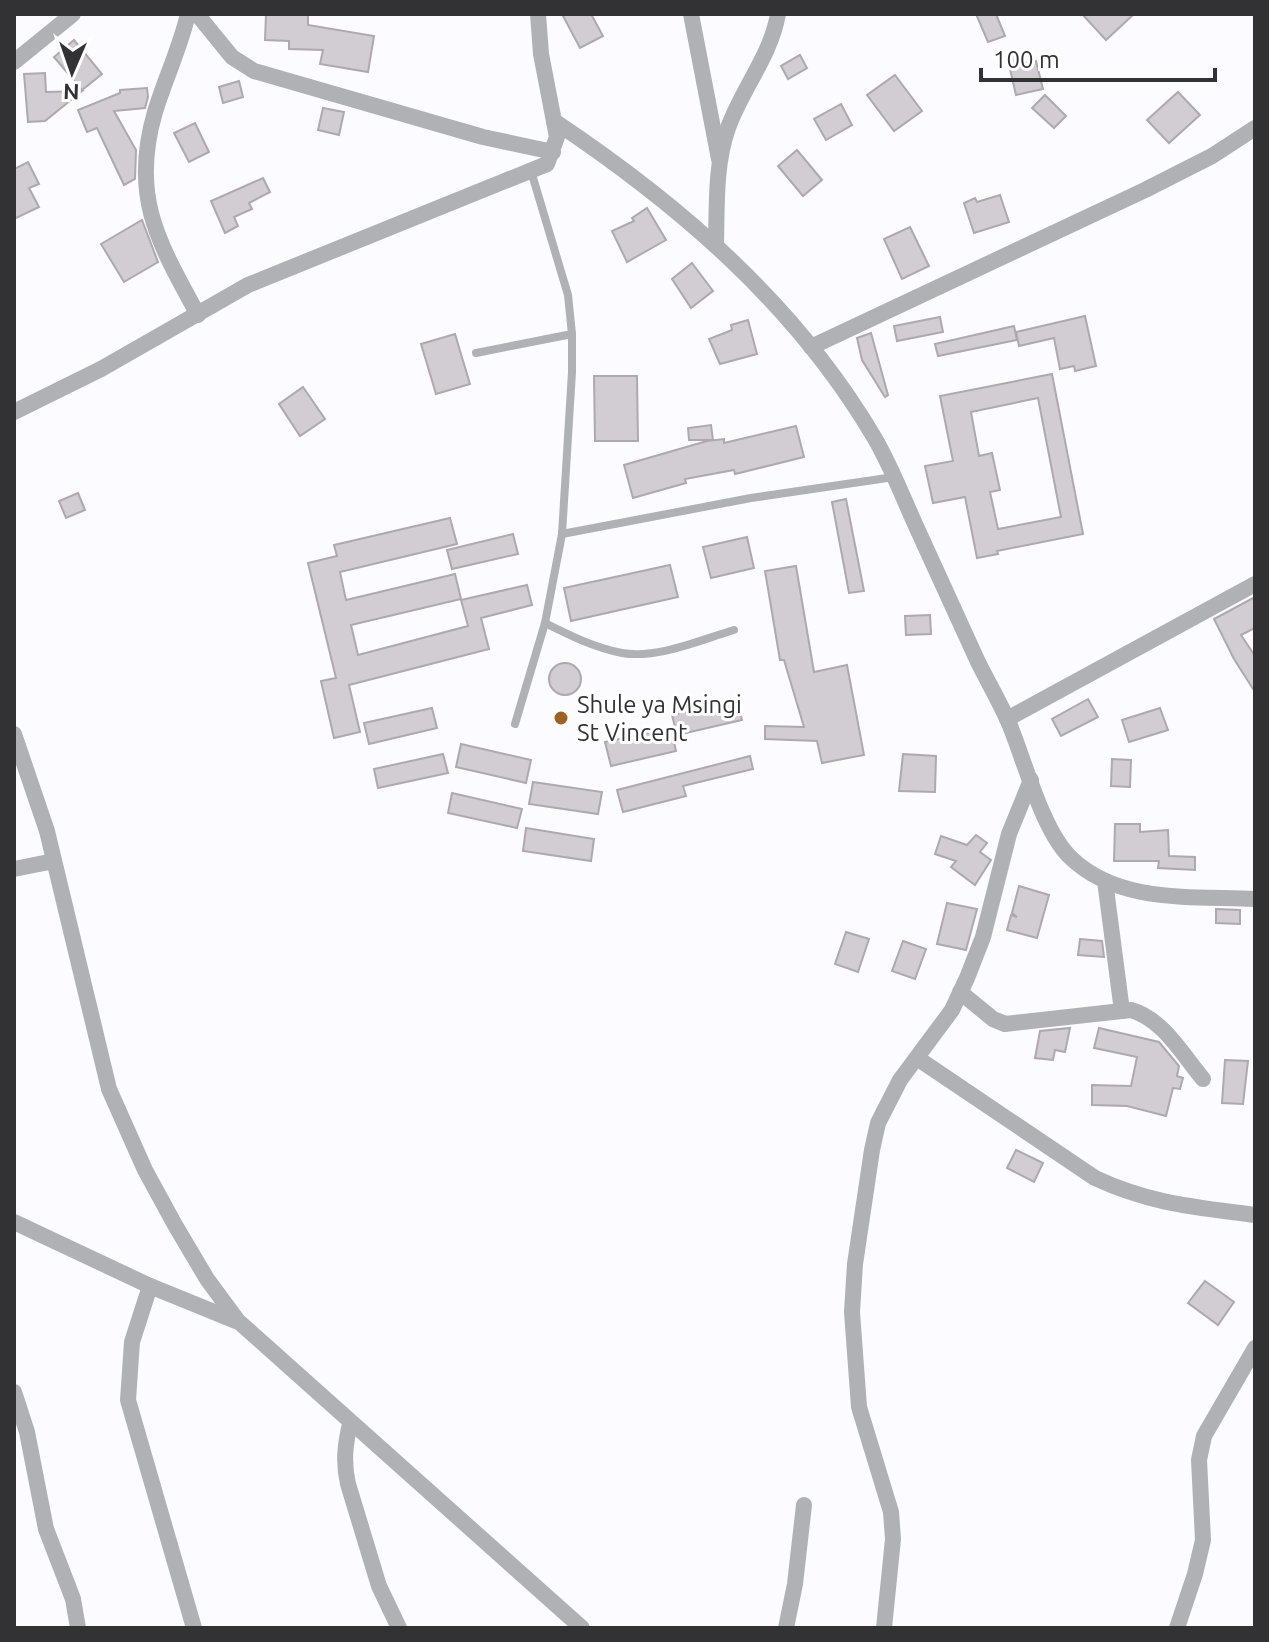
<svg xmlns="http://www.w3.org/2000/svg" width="1269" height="1642" viewBox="0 0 1269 1642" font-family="Ubuntu,sans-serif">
	<rect width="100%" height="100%" fill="#fcfbff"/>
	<!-- building -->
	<g fill="#d2ccd3" stroke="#aea8af" stroke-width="2" fill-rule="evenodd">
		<polygon points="266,14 308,14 308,25 374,36 368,72 320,64 323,50 289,49 289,41 265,40"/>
		<polygon points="562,14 591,14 603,36 580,48"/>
		<polygon points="976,14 996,14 1005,36 988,42"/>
		<polygon points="1082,14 1134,14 1106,40"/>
		<polygon points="74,40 102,74 82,90 54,57"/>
		<polygon points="1021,53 1023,63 1036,61 1043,89 1016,95 1007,56"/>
		<polygon points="800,55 807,68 788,79 781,66"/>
		<polygon points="45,73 46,92 82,91 45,121 28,122 24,74"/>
		<polygon points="895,75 922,111 894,131 867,95"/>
		<polygon points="239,81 243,97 223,103 219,87"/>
		<polygon points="147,88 148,97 145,108 114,111 136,150 135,179 124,185 97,128 87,132 78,110 120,93 120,90"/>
		<polygon points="1178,92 1200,115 1169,143 1147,120"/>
		<polygon points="1045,95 1066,116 1054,128 1032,108"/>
		<polygon points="841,104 852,125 826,140 814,119"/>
		<polygon points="323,108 344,112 339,135 318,130"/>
		<polygon points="195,123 209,152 189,162 174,133"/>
		<polygon points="797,150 822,180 803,196 778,166"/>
		<polygon points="28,162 39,184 29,188 39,207 14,219 14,169"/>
		<polygon points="263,178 270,192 249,203 252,209 234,217 238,226 225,233 211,201"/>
		<polygon points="1000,195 1009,222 974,233 964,203 975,198 977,202"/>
		<polygon points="647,208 666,240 627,262 612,231 634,221 632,218"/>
		<polygon points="142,220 158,262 124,282 101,244"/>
		<polygon points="910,227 929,266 902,279 884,239"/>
		<polygon points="692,263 713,291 691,308 672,279"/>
		<polygon points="1085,316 1096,366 1075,371 1074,366 1060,369 1054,338 1019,346 1016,332"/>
		<polygon points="940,317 943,332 897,341 894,326"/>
		<polygon points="748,320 757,354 720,364 709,339 732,330 731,325"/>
		<polygon points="1014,326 1017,340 938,356 935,344"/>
		<polygon points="871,333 888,395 885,397 862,360 857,338"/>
		<polygon points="455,334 470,384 436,394 421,344"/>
		<path d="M 1052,374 L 1083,534 L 997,551 L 998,554 L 977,558 L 965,497 L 933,503 L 925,466 L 953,461 L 940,396 ZM 1038,398 L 1061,517 L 998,529 L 990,492 L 1000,490 L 992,453 L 979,456 L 971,412 Z"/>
		<polygon points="594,376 637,376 638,441 595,441"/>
		<polygon points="303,387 325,419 300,436 279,404"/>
		<polygon points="711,425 713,440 689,440 688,428"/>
		<polygon points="796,426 804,457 735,474 734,470 685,479 686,483 633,498 624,465 707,441 724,439 724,443"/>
		<polygon points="78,493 85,510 66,518 59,501"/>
		<polygon points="846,499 864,591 849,593 832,502"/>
		<polygon points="450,518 457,544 340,572 346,600 455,574 461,599 351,625 358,655 468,626 461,600 527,585 532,605 481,618 489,649 349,685 360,732 334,738 321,681 336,678 308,563 337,556 334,545"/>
		<polygon points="513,534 518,554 452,569 447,550"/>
		<polygon points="747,537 754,568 711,578 703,547"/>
		<polygon points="670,565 678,597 571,621 564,588"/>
		<polygon points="796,566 814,672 847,665 864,755 822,763 817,741 765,739 765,726 804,727 784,660 780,660 765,571"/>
		<polygon points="1255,597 1255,628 1241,635 1255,656 1255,692 1234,659 1214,619"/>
		<polygon points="930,615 931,634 906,635 905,616"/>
		<circle cx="565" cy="679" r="16"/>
		<polygon points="1088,699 1098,717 1061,736 1052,719"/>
		<polygon points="737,700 742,720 677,735 672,715"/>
		<polygon points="432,708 437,728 369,744 364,723"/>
		<polygon points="1160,708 1168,730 1129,742 1122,720"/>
		<polygon points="671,728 676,751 611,766 605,742"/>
		<polygon points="461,744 531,760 526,783 456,767"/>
		<polygon points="443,754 448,773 378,788 374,769"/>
		<polygon points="903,754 936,756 935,792 899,791"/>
		<polygon points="750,756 753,769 683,786 686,796 623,812 617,790"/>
		<polygon points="1112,759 1131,760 1130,787 1111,786"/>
		<polygon points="533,782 602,792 598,814 529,804"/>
		<polygon points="452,793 522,809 517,828 448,813"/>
		<polygon points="1115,824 1140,824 1140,832 1168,830 1169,856 1195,857 1195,870 1158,868 1159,861 1114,861"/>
		<polygon points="526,828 594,839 591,861 523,851"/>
		<polygon points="976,835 987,843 980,852 991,860 975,885 951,867 956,861 935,854 941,836 967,845"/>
		<polygon points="1019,886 1049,895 1037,938 1007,930 1011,915 1017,917 1012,913"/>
		<polygon points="947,903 977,909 966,950 937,944"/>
		<polygon points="1216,909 1240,910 1240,924 1216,923"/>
		<polygon points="846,932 869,939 858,972 835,964"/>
		<polygon points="1080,939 1102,941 1104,957 1078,955"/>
		<polygon points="903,941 926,949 915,979 892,971"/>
		<polygon points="1070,1028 1065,1052 1055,1050 1053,1060 1035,1058 1040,1031"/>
		<polygon points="1099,1028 1159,1042 1179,1066 1177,1076 1183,1078 1180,1089 1173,1088 1166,1116 1127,1106 1092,1105 1092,1085 1131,1086 1137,1057 1094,1048"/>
		<polygon points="1225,1060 1248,1061 1243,1104 1222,1103"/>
		<polygon points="1016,1150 1043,1163 1034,1182 1007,1168"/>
		<polygon points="1205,1281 1234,1302 1218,1325 1188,1303"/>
	</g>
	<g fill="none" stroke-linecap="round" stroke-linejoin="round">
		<!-- service -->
		<g stroke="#afb1b4" stroke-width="8">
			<polyline points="476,353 572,334"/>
			<polyline points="562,534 751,498 894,477"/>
			<path d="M 545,623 C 569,635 595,648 622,653 C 658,659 700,640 734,630"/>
			<polyline points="515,724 545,623 562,534 572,372 572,334 568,295 531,171"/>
		</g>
		<!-- minor -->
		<g stroke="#afb1b4" stroke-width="16">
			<path d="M 188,14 C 180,48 165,79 155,112 C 130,197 159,243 198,315"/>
			<polyline points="197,14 232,57 254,71 483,137 553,152"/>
			<polyline points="691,14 719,159"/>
			<polyline points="14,62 73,14"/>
			<path d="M 554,121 C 680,205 796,305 874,437 C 890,464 902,495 915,524 C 936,570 957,616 978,662 C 988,682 999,701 1008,721 C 1024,758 1042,831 1071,858 C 1119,904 1193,896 1255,899"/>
			<path d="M 716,245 C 717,207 715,164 728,128 C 742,89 771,55 778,14"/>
			<polyline points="811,347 1145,190 1212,156 1255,128"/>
			<polyline points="14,412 101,369 248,285 547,164 557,137 541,54 538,14"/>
			<polyline points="1007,719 1255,584"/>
			<polyline points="14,734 47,831 109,1089 145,1170 175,1225 207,1279 238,1321 582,1628"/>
			<polyline points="14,869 54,861"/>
			<polyline points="1105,881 1122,1011"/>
			<path d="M 960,992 L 993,1019 L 1005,1024 L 1131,1010 C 1163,1019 1182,1054 1203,1079"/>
			<path d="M 917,1058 L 1095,1178 C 1151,1204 1195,1207 1255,1215"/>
			<polyline points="14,1222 150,1286 236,1321"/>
			<polyline points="150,1286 132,1342 128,1400 194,1628"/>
			<polyline points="14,1392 27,1432 46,1529 73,1599 78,1628"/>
			<path d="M 350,1424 C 345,1445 343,1462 348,1484 L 379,1586 L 399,1628"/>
			<polyline points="786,1628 795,1584 804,1505"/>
			<polyline points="884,1628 893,1539 891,1512 859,1407 852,1312 855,1264 872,1150 878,1123 900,1080 952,1010 967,978 983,937 1009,834 1031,780"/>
			<polyline points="1177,1628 1195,1574 1203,1540 1199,1460 1204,1436 1255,1348"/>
		</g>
	</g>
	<!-- markers -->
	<circle fill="#9e6224" stroke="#fff" stroke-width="3" cx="561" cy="718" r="8"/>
	<g text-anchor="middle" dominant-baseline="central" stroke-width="6" stroke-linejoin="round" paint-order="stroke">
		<!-- poi labels -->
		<g font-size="24" fill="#323134" stroke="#fff" text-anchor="start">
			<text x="577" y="704">Shule ya Msingi<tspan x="577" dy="28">St Vincent</tspan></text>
		</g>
	</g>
	<!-- border -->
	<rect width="1269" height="1642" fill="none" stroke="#323134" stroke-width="32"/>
	<!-- north arrow -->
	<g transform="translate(72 72) rotate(182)" stroke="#ffffff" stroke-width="6" paint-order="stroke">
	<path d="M0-6L14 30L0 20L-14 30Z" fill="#323134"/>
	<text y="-12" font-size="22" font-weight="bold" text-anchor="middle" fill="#323134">N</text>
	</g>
	<!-- scale -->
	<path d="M981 68v12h234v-12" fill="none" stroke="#323134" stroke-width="4"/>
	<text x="993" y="68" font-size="24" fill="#323134" stroke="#ffffff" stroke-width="6" paint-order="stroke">100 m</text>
</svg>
